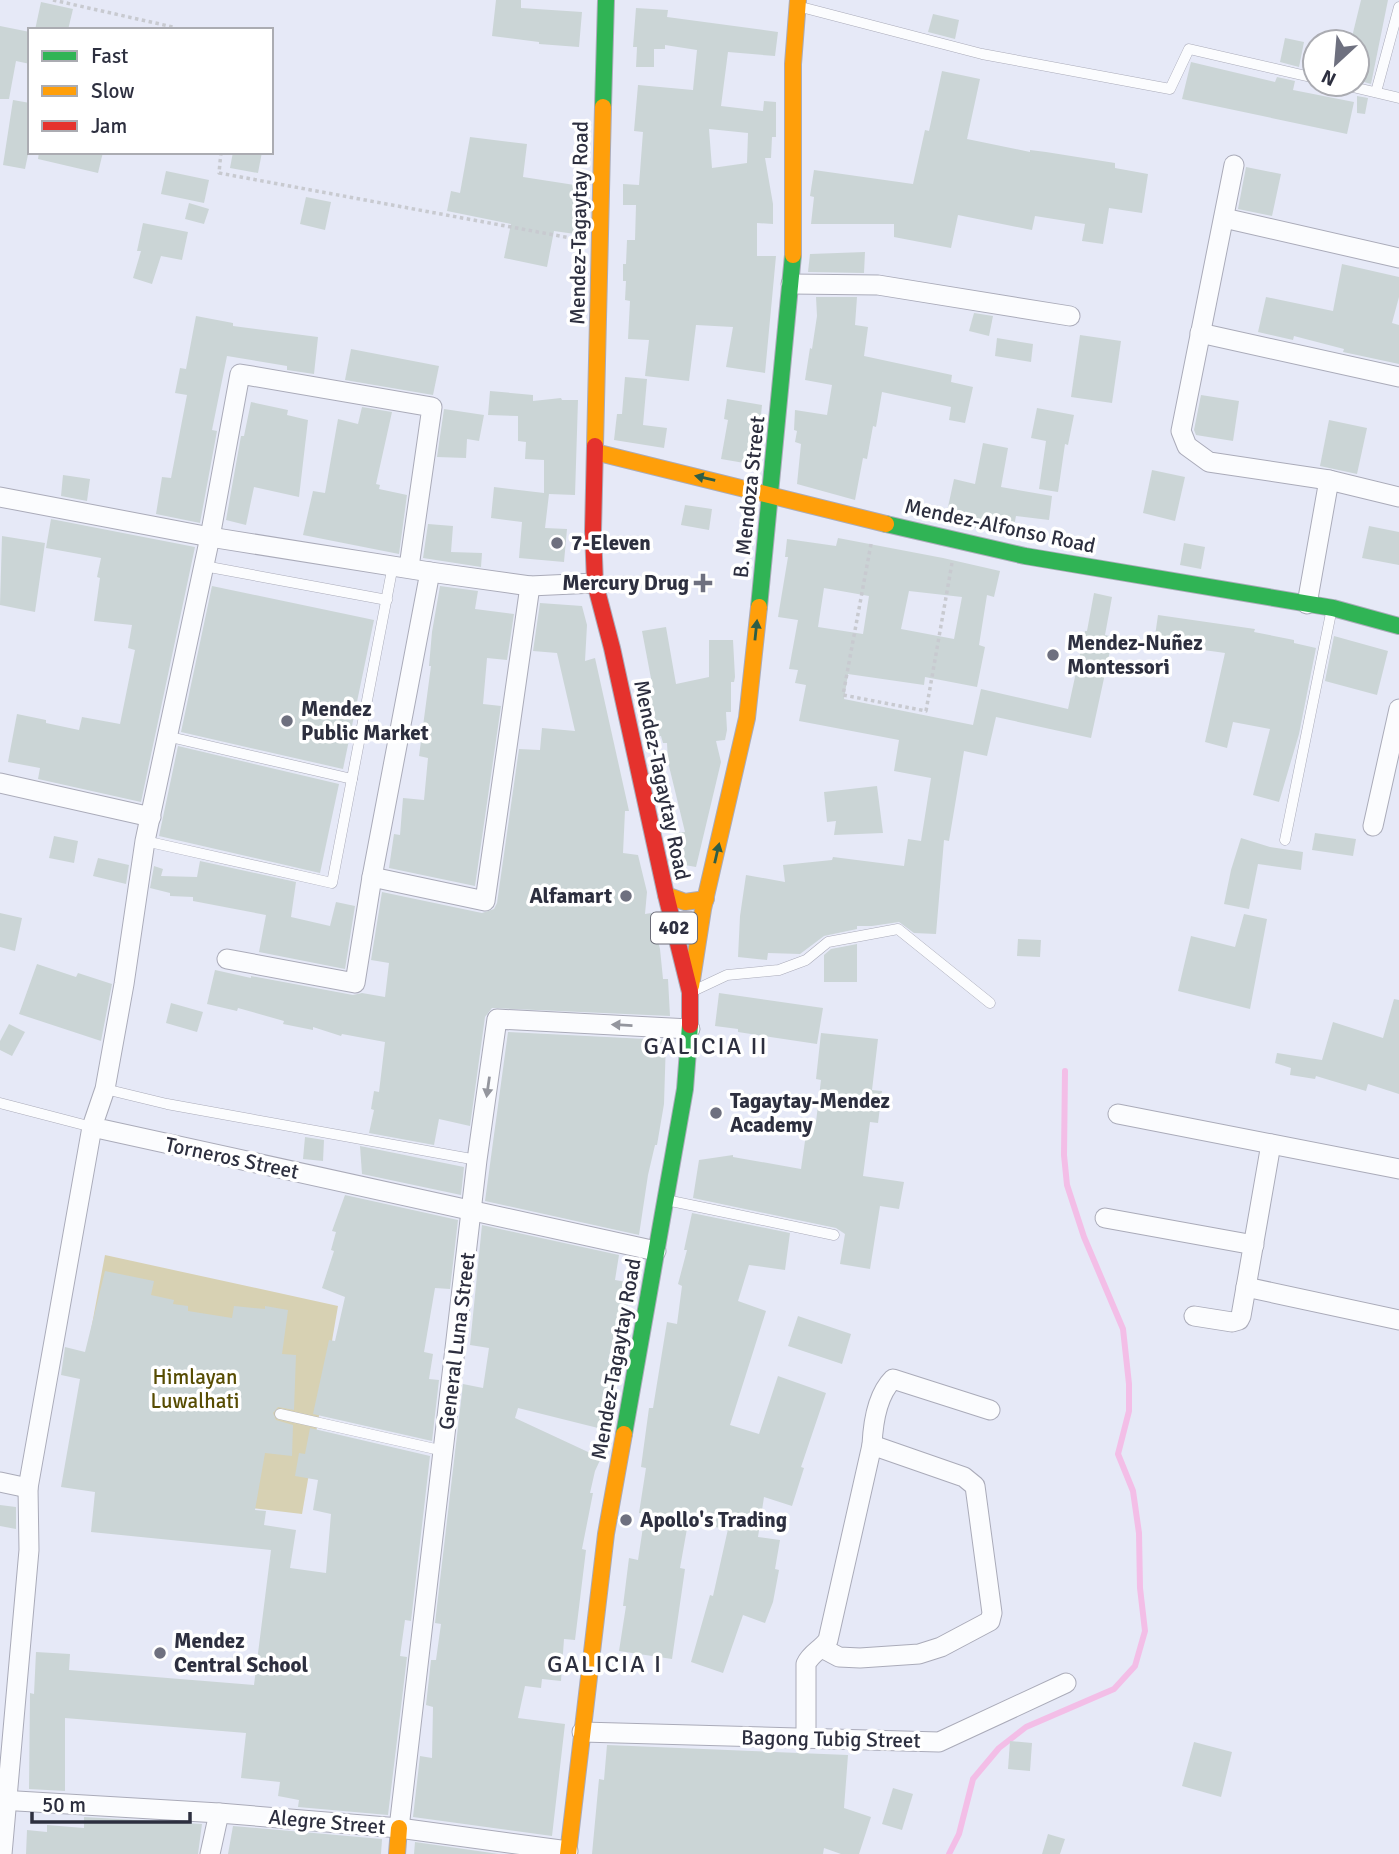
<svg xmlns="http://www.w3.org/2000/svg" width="1399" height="1854" viewBox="0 0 1399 1854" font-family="Signika,sans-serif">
	<rect width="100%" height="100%" fill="#e6e9f7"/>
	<!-- green -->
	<polygon fill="#d7d1b3" points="105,1255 338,1306 302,1514 62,1485"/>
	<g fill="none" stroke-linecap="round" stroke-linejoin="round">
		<!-- stream -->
		<polyline stroke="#f3bee7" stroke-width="6" points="949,1854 959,1834 973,1779 999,1748 1026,1727 1114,1689 1135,1666 1145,1631 1140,1588 1139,1533 1133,1491 1118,1454 1129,1411 1129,1384 1123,1329 1084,1237 1067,1185 1064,1155 1065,1071"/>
	</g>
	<!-- building -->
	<g fill="#cbd5d6" fill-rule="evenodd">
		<polygon points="496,0 521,0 521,8 582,12 579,47 539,44 539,42 492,36"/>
		<polygon points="1361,0 1388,0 1371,84 1357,80 1357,42 1351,41"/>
		<polygon points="41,2 73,9 68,30 35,30"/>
		<path d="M 636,8 L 668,10 L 667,17 L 778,32 L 775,56 L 728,52 L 721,106 L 763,111 L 764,101 L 776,102 L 776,137 L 772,137 L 771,158 L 765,158 L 773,204 L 773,224 L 757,223 L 757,256 L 776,256 L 765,373 L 726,367 L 733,327 L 696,325 L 689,381 L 645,376 L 649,340 L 628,339 L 630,301 L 625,300 L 626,281 L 623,281 L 623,264 L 626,264 L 627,240 L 635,240 L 636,205 L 623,205 L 623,184 L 639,185 L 643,132 L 634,131 L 638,85 L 693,90 L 697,50 L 665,45 L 665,49 L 654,49 L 654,67 L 636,67 L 637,47 L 633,47 ZM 709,129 L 748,133 L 747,163 L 712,168 Z"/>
		<polygon points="933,14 959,20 955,39 928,32"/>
		<polygon points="0,26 30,32 30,64 16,61 9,99 0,99"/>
		<polygon points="1285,38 1304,42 1299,67 1280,62"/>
		<polygon points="1191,62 1275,82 1277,77 1295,81 1293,90 1354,102 1347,134 1182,99"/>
		<polygon points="942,71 980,79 967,139 1030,152 1030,150 1046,152 1115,163 1115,168 1148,174 1142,213 1109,208 1103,244 1082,241 1085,224 1035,216 1032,230 958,215 951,248 894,237 894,224 811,224 814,197 810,196 814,170 913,184 925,130 929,131"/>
		<polygon points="1357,96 1368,98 1365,114 1357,113"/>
		<polygon points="13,100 30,103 30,145 25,169 3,165"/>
		<polygon points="470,137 527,144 523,177 581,186 575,234 554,231 547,267 504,258 511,224 447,211 451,191 460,193"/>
		<polygon points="39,152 103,152 98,173 38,159"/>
		<polygon points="233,152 262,152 258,173 230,168"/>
		<polygon points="1246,167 1281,174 1272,216 1238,209"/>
		<polygon points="166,171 209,180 204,203 161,194"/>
		<polygon points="306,197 331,202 325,230 300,224"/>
		<polygon points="189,203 209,209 204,224 185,219"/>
		<polygon points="143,223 188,232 182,260 161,256 152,284 133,278 141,251 137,251"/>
		<polygon points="865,252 864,273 808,272 810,254"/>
		<polygon points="1342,264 1399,277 1399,297 1392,323 1399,325 1399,364 1343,352 1344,349 1294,336 1293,340 1258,332 1266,297 1333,311"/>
		<polygon points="816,297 857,297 855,325 868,327 864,356 952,375 951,382 973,387 965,423 949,420 951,407 882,392 876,427 873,426 867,459 863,458 855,500 797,484 801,444 795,442 797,431 794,430 795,410 827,415 832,385 805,380 810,348 812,349 817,316"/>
		<polygon points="974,313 993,316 989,336 969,331"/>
		<polygon points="196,316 233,323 233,326 318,337 314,374 287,370 287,366 227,356 212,430 217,431 200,523 156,514 162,477 171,478 187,395 175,393 180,368 186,369"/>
		<polygon points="1080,335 1121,341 1112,403 1071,397"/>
		<polygon points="997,338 1033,344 1031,362 995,356"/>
		<polygon points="351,349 439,366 433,395 345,380"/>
		<polygon points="625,377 647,379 643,425 667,428 664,448 614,440 617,414 622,414"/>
		<polygon points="490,391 533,395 533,401 561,398 562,400 578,400 575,495 549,494 545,528 567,529 564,562 519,558 522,522 491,518 494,487 544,493 544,460 525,459 526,442 518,441 518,416 488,415"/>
		<polygon points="1201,395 1239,401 1233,441 1196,435 1194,430"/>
		<polygon points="727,399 762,405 756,465 721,459 728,420 724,419"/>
		<polygon points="251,402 288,410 287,415 308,420 299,497 254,487 246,525 226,520 241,436 244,436"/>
		<polygon points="362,407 392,412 376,484 380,485 379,489 407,495 399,554 303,535 313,491 325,493 338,419 358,424"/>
		<polygon points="1037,408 1074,415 1068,445 1065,444 1058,492 1039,489 1046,441 1031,438"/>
		<polygon points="444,409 484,415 479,441 467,439 466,458 437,457"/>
		<polygon points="1329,420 1367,428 1357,474 1320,466"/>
		<polygon points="983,443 1008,448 1001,487 1052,496 1049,520 1016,516 1012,536 945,521 954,479 975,484"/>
		<polygon points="1152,470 1185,477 1175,521 1143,513"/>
		<polygon points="63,475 90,479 87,501 61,496"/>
		<polygon points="685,505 712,509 709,530 681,525"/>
		<polygon points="51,519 195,547 141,802 38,779 40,768 8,762 17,714 46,720 46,723 79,730 82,717 120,724 135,650 128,648 132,625 94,621 100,578 97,577 101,558 46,548"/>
		<polygon points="428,524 453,526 451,552 482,553 481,567 423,558"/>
		<polygon points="1369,526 1399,532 1399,565 1362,558"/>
		<polygon points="2,536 45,543 35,612 0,605"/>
		<path d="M 838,538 L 943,558 L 1000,571 L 994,597 L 987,595 L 979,645 L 985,647 L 977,687 L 925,677 L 924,685 L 848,674 L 844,699 L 973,725 L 981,689 L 1068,709 L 1085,631 L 1087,631 L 1094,593 L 1112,597 L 1105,635 L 1113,637 L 1091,738 L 996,717 L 987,756 L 964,751 L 949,841 L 944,840 L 936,934 L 914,933 L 899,922 L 872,926 L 857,926 L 857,929 L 824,936 L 800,954 L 768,953 L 767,960 L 738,957 L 740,916 L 746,875 L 785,882 L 783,865 L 832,860 L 833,857 L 904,866 L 908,839 L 921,841 L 931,778 L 894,771 L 899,740 L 799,721 L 806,685 L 795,683 L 798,670 L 789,669 L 798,620 L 778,617 L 788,557 L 785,557 L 787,539 L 836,546 ZM 824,588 L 869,596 L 863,634 L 818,627 ZM 909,591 L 962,597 L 954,639 L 901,629 Z"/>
		<polygon points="1184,543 1205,547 1201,569 1180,565"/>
		<polygon points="212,586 374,620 343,769 181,732"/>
		<polygon points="440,586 478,591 475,609 514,614 507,660 487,658 483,704 501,706 475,886 389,868 394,834 400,835 403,798 424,800 428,758 419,756 431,666 429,666 432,632"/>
		<polygon points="540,603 582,606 587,625 585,661 595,658 629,811 625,811 623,853 638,855 647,892 645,914 651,913 660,949 663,979 668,979 670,1016 492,1008 485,1017 470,1126 439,1119 434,1145 369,1133 374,1110 371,1109 374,1091 379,1092 385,1042 342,1034 341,1036 313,1027 313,1030 283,1024 284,1021 238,1008 237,1011 207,1004 215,970 251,978 251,976 353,995 362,993 385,997 389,963 371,960 382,892 482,913 494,909 497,903 519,749 540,750 542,728 575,731 557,653 533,651"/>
		<polygon points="1158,615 1255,629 1254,632 1294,640 1294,643 1316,648 1299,734 1279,802 1253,795 1270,729 1233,722 1227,748 1205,742 1225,653 1154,643"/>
		<polygon points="666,627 676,684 709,677 709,640 733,640 735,677 734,682 731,682 731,712 726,712 727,730 725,740 716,741 721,762 696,867 679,864 676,833 685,832 668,762 667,743 663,743 661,736 658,736 649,690 653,689 642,631"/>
		<polygon points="1334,636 1388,651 1377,695 1325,681"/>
		<polygon points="178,746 339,784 320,873 159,836"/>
		<polygon points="877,786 883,833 834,835 836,821 827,822 824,792"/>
		<polygon points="1315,833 1356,839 1353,856 1312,850"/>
		<polygon points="54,836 78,841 74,863 49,858"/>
		<polygon points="1241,838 1270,847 1303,852 1301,870 1258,864 1249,909 1224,904 1231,870"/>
		<polygon points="98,858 129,865 126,884 93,876"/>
		<polygon points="200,861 296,882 291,917 330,926 336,902 355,906 345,969 259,952 266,915 193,901 193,897 170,896 170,893 150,888 154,866 163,869 161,876 197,877"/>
		<polygon points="0,913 22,918 15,951 0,947"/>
		<polygon points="1244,914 1267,919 1250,1009 1178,991 1191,936 1235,947"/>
		<polygon points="1018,939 1041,940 1040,957 1017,956"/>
		<polygon points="857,944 857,982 824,982 824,955 831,949"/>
		<polygon points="37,964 76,977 78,973 112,984 101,1041 19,1014"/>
		<polygon points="719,993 823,1008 817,1044 738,1032 738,1029 715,1026"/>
		<polygon points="1394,999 1399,1000 1399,1094 1368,1084 1366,1091 1316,1076 1315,1079 1290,1075 1291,1068 1275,1063 1277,1053 1322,1060 1333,1022 1383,1038"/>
		<polygon points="171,1003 203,1012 197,1032 166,1023"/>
		<polygon points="9,1024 25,1032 12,1056 0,1050 0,1041"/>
		<polygon points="508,1032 666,1040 664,1104 657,1145 655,1145 648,1175 639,1235 485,1201"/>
		<polygon points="821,1033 878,1039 872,1090 882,1091 878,1123 870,1122 863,1176 904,1182 899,1209 880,1206 870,1269 840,1264 845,1234 836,1228 693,1198 699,1160 733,1155 733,1157 801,1169 808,1120 816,1122 821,1080 816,1079"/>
		<polygon points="305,1137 324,1140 323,1161 303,1159"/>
		<polygon points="360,1146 464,1167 461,1195 362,1174"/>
		<polygon points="345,1195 458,1220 450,1289 435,1288 424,1352 433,1354 429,1379 439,1380 432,1441 313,1414 329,1340 335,1341 345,1297 322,1288 334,1251 331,1250 336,1232 332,1231"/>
		<polygon points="692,1213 790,1233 785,1270 749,1265 738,1301 766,1311 730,1425 759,1434 778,1376 826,1393 801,1467 804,1468 792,1506 764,1497 758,1537 780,1540 775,1569 779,1570 773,1602 765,1623 743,1615 723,1673 691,1662 710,1595 713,1596 728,1529 688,1523 680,1568 685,1569 672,1659 619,1651 626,1606 623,1606 629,1558 638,1560 645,1514 639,1513 646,1468 641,1467 649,1408 653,1408 667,1322 677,1324 682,1286 678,1284 687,1250 684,1250"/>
		<polygon points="482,1225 619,1255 615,1280 632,1283 626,1313 619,1311 608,1362 614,1363 608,1390 613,1392 606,1430 518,1408 515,1418 601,1458 595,1471 590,1493 593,1493 582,1549 586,1550 575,1640 564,1639 561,1681 542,1679 541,1688 525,1686 518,1718 565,1724 552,1836 413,1817 420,1756 432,1758 433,1707 426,1705 431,1660 436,1660 441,1624 435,1623 463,1384 483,1388 489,1348 470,1345"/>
		<polygon points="105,1271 154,1281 151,1295 174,1300 173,1304 188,1306 188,1311 232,1318 234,1306 265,1309 265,1306 288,1310 282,1354 296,1355 294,1410 278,1407 273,1413 276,1420 293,1425 292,1456 265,1453 255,1510 266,1511 264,1525 296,1530 290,1568 326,1573 331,1514 313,1510 318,1480 295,1476 299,1453 305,1454 310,1428 430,1456 411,1621 405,1620 400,1656 407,1657 388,1815 298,1807 299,1800 278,1796 280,1782 241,1778 246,1733 65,1718 65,1791 29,1789 30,1693 34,1694 36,1652 70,1654 69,1670 254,1685 271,1550 91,1532 95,1492 61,1487 80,1379 61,1375 65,1347 85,1352"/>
		<polygon points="798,1316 851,1334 842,1364 788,1346"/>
		<polygon points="0,1505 16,1507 16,1529 0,1526"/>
		<polygon points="1010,1741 1032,1743 1030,1771 1008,1769"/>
		<polygon points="1194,1742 1232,1752 1221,1797 1182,1786"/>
		<polygon points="607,1745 848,1755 844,1808 871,1817 859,1854 841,1854 824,1848 823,1854 592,1854 599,1779 604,1780"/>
		<polygon points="893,1788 913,1794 902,1830 882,1824"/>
		<polygon points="84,1817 202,1824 198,1854 26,1854 27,1830 47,1832 47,1825 84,1828"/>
		<polygon points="233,1826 382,1839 381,1854 228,1854"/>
		<polygon points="1048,1834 1065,1839 1060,1854 1042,1854"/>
		<polygon points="415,1842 499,1854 414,1854"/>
	</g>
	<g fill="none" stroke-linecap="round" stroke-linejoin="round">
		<defs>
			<g id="lane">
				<polyline points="801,7 982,54 1170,89 1189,49 1315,78"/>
				<polyline points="1340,84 1399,98"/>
				<polyline points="1376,92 1399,7"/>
				<polyline points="204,566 387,600"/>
				<polyline points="166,736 352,779"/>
				<polyline points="1285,840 1332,608"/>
				<polyline points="145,841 332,883 393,565"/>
				<polyline points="693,991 727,975 779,970 806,960 828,942 898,929 990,1003"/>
				<polyline points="105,1089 167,1104 477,1160"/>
				<polyline points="0,1103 92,1127"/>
				<polyline points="671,1201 834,1235"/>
				<polyline points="280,1414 444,1451"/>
			</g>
			<g id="street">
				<polyline points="1234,165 1181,431 1187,446 1209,462 1329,480"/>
				<polyline points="1224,218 1399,258"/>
				<polyline points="791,284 878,285 1070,316"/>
				<polyline points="1200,333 1399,377"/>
				<polyline points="0,497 210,537 430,572 530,586 595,583"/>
				<polyline points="409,567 432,407 240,374 210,537 145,841 124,984 105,1089 92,1127 656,1251"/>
				<polyline points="1307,604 1329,480 1399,497"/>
				<polyline points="0,783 151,817"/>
				<polyline points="1373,826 1399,709"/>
				<polyline points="372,877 485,901 530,586"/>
				<polyline points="227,959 355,983 372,877 430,572"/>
				<polyline points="1118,1114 1399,1169"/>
				<polyline points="1105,1218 1254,1245"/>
				<polyline points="1246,1287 1399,1320"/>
				<polyline points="1194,1316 1232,1322 1239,1320 1241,1316 1271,1144"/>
				<polyline points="0,1482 28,1488"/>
				<polyline points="822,1648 839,1657 860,1658 919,1654 941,1647 990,1621 992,1613 975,1486 964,1477 872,1445"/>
				<polyline points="582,1732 939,1742 1066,1683"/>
				<path d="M 806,1739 L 806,1664 C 811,1653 821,1650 828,1640 L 872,1445 C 873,1423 877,1395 893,1379 L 990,1410"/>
				<polyline points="0,1800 219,1813 399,1828 568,1851"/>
				<polyline points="399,1828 477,1160 497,1019 690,1029"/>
				<polyline points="2,1854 29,1550 28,1488 92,1127"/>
				<polyline points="210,1854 219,1813"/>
			</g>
			<g id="fast">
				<polyline points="603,107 606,0"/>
				<polyline points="886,524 1025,556 1333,608 1399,626"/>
				<polyline points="759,607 793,255"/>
				<polyline points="624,1434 685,1089 690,1025"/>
			</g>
			<g id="slow">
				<polyline points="793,255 793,64 798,0"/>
				<polyline points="595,446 603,107"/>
				<polyline points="595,452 886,524"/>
				<polyline points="666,895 685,902 706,899"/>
				<polyline points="691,986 703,909 747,718 759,607"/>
				<polyline points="397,1854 399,1828"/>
				<polyline points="568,1854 606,1534 624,1434"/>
			</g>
			<polyline id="jam" points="595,446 593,531 595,583 612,648 666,895 690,992 690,1025"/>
		</defs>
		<!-- lane casing -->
		<use href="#lane" stroke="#aaabb9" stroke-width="11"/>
		<!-- street casing -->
		<use href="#street" stroke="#aaabb9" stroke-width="21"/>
		<!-- fast casing -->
		<use href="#fast" stroke="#aaabb9" stroke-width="18"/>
		<!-- slow casing -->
		<use href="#slow" stroke="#aaabb9" stroke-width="18"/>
		<!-- jam casing -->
		<use href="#jam" stroke="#aaabb9" stroke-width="18"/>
		<!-- path -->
		<g stroke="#c8cad0" stroke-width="3.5" stroke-dasharray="3.5 3.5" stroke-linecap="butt">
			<polyline points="53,0 173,27 173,30"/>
			<polyline points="221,152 219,173 576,239"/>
			<polyline points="871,544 843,695 926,711 952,563"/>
		</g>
		<!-- lane -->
		<use href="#lane" stroke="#fbfcfe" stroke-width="10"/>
		<!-- street -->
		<use href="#street" stroke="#fbfcfe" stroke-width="19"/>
		<!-- fast -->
		<use href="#fast" stroke="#30b455" stroke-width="16"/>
		<!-- slow -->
		<use href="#slow" stroke="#ff9f0a" stroke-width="16"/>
		<!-- jam -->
		<use href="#jam" stroke="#e5322d" stroke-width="16"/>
	</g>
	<!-- one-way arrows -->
	<defs><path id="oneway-solid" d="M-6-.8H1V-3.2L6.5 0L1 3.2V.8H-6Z" transform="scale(1.75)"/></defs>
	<g fill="#2e5e47">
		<use href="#oneway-solid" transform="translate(705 478) rotate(-167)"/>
		<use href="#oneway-solid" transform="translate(756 630) rotate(-84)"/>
		<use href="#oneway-solid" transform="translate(717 853) rotate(-77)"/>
	</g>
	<g fill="#94969e">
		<use href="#oneway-solid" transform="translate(622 1025) rotate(-177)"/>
		<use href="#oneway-solid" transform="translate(488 1087) rotate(98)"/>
	</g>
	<!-- markers -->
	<g fill="#6e707f" stroke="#fff" stroke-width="2.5">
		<circle cx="557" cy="543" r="7"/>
		<path d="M699.5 572.5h7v7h7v7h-7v7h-7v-7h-7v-7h7z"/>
		<circle cx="1053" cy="655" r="7"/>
		<circle cx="287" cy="721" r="7"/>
		<circle cx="626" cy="896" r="7"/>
		<circle cx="716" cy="1113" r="7"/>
		<circle cx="626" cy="1520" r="7"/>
		<circle cx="160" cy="1653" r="7"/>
	</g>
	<g text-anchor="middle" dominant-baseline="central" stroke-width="7" stroke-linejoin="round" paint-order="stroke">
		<!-- shield labels -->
		<rect fill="#fff" stroke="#6c6d79" stroke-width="2" x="651" y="912.5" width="46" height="31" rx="5"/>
		<g font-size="19" font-weight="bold" fill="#2d2f3f">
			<text x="674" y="928">402</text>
		</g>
		<!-- street labels -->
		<g font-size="21" fill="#2d2f3f" stroke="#fff">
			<text transform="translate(579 223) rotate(-89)">Mendez-Tagaytay Road</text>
			<text transform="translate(749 497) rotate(-84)">B. Mendoza Street</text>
			<text transform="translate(1000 526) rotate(12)">Mendez-Alfonso Road</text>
			<text transform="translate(662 780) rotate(78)">Mendez-Tagaytay Road</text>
			<text transform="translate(232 1158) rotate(12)">Torneros Street</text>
			<text transform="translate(457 1341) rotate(-83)">General Luna Street</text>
			<text transform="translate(616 1359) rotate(-80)">Mendez-Tagaytay Road</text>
			<text transform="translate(831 1739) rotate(1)">Bagong Tubig Street</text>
			<text transform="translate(327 1822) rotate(5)">Alegre Street</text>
		</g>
		<!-- poi labels -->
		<g font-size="21" font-weight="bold" fill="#2d2f3f" stroke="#fff" text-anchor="start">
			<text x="571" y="543">7-Eleven</text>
			<text x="689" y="583" text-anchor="end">Mercury Drug</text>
			<text x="1067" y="643">Mendez-Nuñez<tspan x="1067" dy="24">Montessori</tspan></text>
			<text x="301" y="709">Mendez<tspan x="301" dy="24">Public Market</tspan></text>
			<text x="612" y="896" text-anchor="end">Alfamart</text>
			<text x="730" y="1101">Tagaytay-Mendez<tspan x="730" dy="24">Academy</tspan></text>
			<text x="640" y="1520">Apollo's Trading</text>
			<text x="174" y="1641">Mendez<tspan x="174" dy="24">Central School</tspan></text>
		</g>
		<!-- park labels -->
		<g font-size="21" fill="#574c02" stroke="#fff">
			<text x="195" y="1377">Himlayan<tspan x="195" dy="24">Luwalhati</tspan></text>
		</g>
		<!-- quarter labels -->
		<g font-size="24" letter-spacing="2" fill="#2d2f3f" stroke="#fff">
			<text x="706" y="1046">GALICIA II</text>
			<text x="605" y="1664">GALICIA I</text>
		</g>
	</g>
	<!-- legend -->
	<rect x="28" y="28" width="245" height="126" fill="#ffffff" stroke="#abacb2" stroke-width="2"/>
	<rect x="42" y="51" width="35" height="10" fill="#30b455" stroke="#abacb2" stroke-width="2"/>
	<text x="91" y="63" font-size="21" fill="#2d2f3f">Fast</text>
	<rect x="42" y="86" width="35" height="10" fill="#ff9f0a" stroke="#abacb2" stroke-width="2"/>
	<text x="91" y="98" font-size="21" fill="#2d2f3f">Slow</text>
	<rect x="42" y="121" width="35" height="10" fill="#e5322d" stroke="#abacb2" stroke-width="2"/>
	<text x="91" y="133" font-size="21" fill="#2d2f3f">Jam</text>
	<!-- north arrow -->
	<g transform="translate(1336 63) rotate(206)"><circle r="33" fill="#ffffff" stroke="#abacb2" stroke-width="2"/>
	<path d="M0-5L12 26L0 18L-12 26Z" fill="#6e707f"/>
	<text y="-10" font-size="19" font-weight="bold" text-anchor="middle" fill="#2d2f3f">N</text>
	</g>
	<!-- scale -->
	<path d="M32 1812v10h158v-10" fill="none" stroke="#2d2f3f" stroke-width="3.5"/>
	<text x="42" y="1812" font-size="21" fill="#2d2f3f" stroke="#ffffff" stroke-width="5" paint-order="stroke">50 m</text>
</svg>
